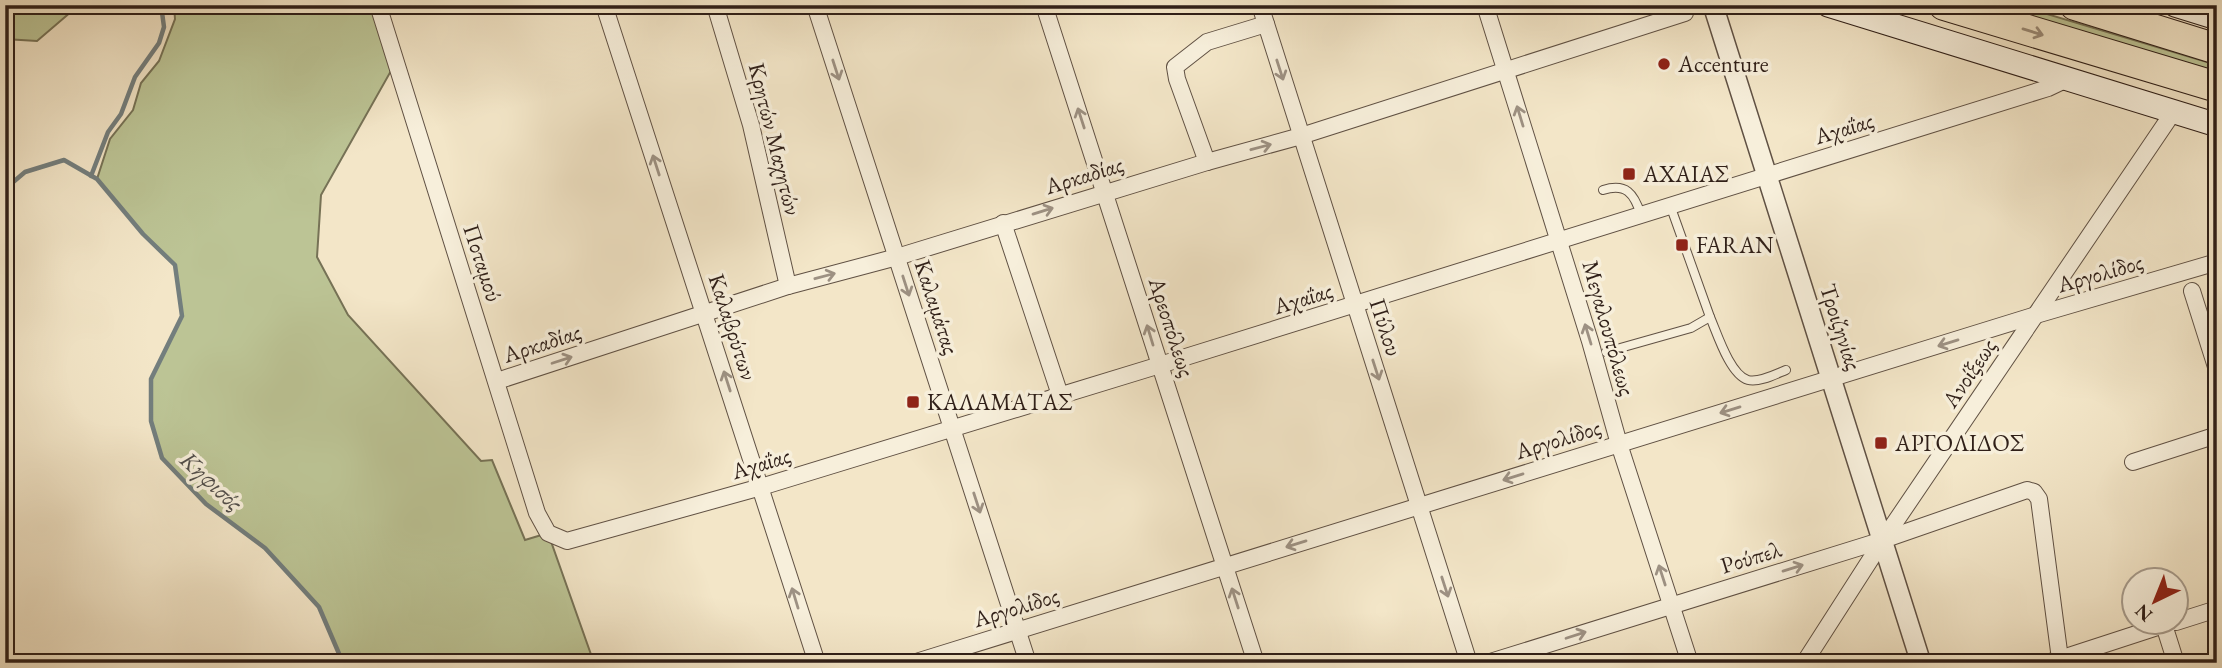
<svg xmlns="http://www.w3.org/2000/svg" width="2222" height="668" viewBox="0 0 2222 668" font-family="'EB Garamond',serif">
	<rect width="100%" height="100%" fill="#f3e6c8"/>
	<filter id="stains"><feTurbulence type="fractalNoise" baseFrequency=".00286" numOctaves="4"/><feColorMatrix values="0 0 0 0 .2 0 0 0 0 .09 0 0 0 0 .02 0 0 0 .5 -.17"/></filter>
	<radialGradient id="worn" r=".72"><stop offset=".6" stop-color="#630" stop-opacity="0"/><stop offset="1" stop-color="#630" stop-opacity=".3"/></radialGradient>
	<!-- green -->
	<g fill="#bcc495" stroke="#767256" stroke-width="2">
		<polygon points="5,5 79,5 37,41 5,39"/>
		<polygon points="174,5 377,5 396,62 321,195 317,257 348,315 481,461 492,460 525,540 548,533 594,663 343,663 319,607 265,548 206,504 162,458 151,421 151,379 182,316 175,265 143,234 97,179 110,139 133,110 141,83 159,61 175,19"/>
		<polygon points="1989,5 2017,5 2217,65 2217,73"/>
	</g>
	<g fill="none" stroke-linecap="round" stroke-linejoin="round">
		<!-- stream -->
		<g stroke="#737e7d" stroke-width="4.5">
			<polyline points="91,176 108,132 121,114 135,77 159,43 164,27 161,5"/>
			<polyline points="5,189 25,172 64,160 97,179 143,234 175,265 182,316 151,379 151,421 162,458 206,504 265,548 319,607 343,663"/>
		</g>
		<defs>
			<g id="service">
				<path d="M 1603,190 C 1626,183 1634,193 1641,215"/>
				<path d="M 1710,317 C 1717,333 1730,375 1748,380 C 1759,383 1776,374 1786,370"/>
				<polyline points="1606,352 1691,328 1710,317 1670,205"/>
			</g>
			<g id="minor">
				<polyline points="378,5 537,513 548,533 567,541 761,487 1160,365 2048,88 2069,78"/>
				<polyline points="604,5 817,663"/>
				<polyline points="715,5 751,125 788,286"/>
				<polyline points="815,5 1028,663"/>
				<polyline points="1044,5 1256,663"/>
				<polyline points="1260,5 1469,663"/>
				<polyline points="1485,5 1590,341 1619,444 1690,663"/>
				<polyline points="1207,162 1177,79 1175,67 1207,42 1266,24"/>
				<polyline points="1003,223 1060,395"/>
				<polyline points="2192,291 2217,370"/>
				<polyline points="497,381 788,286 897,257 1207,162 1301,136 1685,13"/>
				<polyline points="2133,462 2217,435"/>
				<polyline points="2176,622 2217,609"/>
				<polyline points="2164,625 2176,663"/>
				<polyline points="913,663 2036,315 2217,262"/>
				<polyline points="1487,663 1883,540 2027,490 2034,492 2039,499 2060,659"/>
				<polyline points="1804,663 1883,540 2174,111"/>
				<polyline points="2047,663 2173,622"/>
			</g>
			<polyline id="tertiary" points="1713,5 1921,663"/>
			<g id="secondary">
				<polyline points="1828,5 2217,125"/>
				<polyline points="2175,5 2217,18"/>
			</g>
			<g id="motorway">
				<polyline points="1944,5 2217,87"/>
				<polyline points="2075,5 2217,49"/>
			</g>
		</defs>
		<!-- service casing -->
		<use href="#service" stroke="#605144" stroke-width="10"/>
		<!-- minor casing -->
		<use href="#minor" stroke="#605144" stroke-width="18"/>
		<!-- tertiary casing -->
		<use href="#tertiary" stroke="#605144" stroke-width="22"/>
		<!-- secondary casing -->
		<use href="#secondary" stroke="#2f1f18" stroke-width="25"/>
		<!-- motorway casing -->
		<use href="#motorway" stroke="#2f1f18" stroke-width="32"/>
		<!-- service -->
		<use href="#service" stroke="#f7efdb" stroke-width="8"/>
		<!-- minor -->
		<use href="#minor" stroke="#f7efdb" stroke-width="16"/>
		<!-- tertiary -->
		<use href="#tertiary" stroke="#f7efdb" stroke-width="19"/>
		<!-- secondary -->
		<use href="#secondary" stroke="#f7efdb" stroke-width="23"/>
		<!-- motorway -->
		<use href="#motorway" stroke="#f3e6c8" stroke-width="30"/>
	</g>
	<!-- one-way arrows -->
	<defs><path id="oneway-shaft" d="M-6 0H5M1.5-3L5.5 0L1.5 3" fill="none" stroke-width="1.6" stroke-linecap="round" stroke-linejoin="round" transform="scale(1.75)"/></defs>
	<use stroke="#9b8c79" href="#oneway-shaft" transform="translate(2033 32) rotate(17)"/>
	<g stroke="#9d9183">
		<use href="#oneway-shaft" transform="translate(836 70) rotate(72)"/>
		<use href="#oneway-shaft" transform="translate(1280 70) rotate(72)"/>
		<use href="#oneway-shaft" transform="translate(1520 116) rotate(-107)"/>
		<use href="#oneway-shaft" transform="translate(1081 118) rotate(-108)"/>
		<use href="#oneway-shaft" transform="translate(1261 147) rotate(-15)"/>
		<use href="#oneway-shaft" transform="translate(656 165) rotate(-108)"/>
		<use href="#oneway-shaft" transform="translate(1043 211) rotate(-17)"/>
		<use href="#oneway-shaft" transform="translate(825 276) rotate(-15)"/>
		<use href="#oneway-shaft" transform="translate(906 286) rotate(72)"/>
		<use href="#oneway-shaft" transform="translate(1588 334) rotate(-107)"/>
		<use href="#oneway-shaft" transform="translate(1150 335) rotate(-107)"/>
		<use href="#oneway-shaft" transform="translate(1948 343) rotate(163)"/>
		<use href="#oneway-shaft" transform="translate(562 360) rotate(-18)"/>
		<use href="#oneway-shaft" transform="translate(1376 370) rotate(72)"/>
		<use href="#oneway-shaft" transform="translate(727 381) rotate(-108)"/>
		<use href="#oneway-shaft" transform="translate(1730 410) rotate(163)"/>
		<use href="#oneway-shaft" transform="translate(1513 477) rotate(163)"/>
		<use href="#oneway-shaft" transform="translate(977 503) rotate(72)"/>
		<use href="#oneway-shaft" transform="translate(1296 544) rotate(163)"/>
		<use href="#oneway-shaft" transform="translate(1793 568) rotate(-17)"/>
		<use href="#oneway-shaft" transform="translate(1662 575) rotate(-108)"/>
		<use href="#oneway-shaft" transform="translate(1445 587) rotate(72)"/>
		<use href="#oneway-shaft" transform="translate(795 598) rotate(-107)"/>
		<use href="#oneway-shaft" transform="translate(1235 598) rotate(-108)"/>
		<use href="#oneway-shaft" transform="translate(1576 635) rotate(-18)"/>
	</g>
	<!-- markers -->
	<g fill="#8f2418" stroke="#f7efdb" stroke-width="2.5">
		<circle cx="1664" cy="64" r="7"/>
		<rect x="1622" y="167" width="14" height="14" rx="3.5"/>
		<rect x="1675" y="238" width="14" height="14" rx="3.5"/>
		<rect x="906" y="395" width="14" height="14" rx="3.5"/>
		<rect x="1874" y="436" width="14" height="14" rx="3.5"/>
	</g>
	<g text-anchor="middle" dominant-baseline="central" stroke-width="7" stroke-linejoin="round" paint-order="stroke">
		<!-- poi labels -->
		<g font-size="23" fill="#2f1f18" stroke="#f7efdb" text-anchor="start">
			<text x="1678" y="64">Accenture</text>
			<text x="1643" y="174">AXAΙΑΣ</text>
			<text x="1696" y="245">FARAN</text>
			<text x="927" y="402">ΚΑΛΑΜΑΤΑΣ</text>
			<text x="1895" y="443">ΑΡΓΟΛΙΔΟΣ</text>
		</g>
		<!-- street labels -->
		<g font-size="23" fill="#2f1f18" stroke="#f7efdb">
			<text transform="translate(1844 128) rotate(-17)">Αχαΐας</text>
			<text transform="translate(775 139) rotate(76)">Κρητών Μαχητών</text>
			<text transform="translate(1084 175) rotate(-17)">Αρκαδίας</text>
			<text transform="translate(483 263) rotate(72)">Ποταμού</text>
			<text transform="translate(2100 273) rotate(-16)">Αργολίδος</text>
			<text transform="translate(1303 298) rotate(-17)">Αχαΐας</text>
			<text transform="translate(937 307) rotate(72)">Καλαμάτας</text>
			<text transform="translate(733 327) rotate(72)">Καλαβρύτων</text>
			<text transform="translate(1172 327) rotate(72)">Αρεοπόλεως</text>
			<text transform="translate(1386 327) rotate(72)">Πύλου</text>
			<text transform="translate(1841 327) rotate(72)">Τροιζηνίας</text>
			<text transform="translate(1609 328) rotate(74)">Μεγαλουπόλεως</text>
			<text transform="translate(542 343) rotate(-18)">Αρκαδίας</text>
			<text transform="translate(1969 373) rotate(-56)">Ανοίξεως</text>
			<text transform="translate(1558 439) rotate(-17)">Αργολίδος</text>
			<text transform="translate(761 463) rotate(-17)">Αχαΐας</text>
			<text transform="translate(1751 557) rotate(-17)">Ρούπελ</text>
			<text transform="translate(1016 607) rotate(-17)">Αργολίδος</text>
		</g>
		<!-- water labels -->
		<g font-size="24" font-style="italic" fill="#514e4b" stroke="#f7efdb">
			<text transform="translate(212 481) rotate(43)">Κηφισός</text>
		</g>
	</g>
	<!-- margin -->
	<rect width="2222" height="668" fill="none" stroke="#f3e6c8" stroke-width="28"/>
	<rect x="7" y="7" width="2208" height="654" fill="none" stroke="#2f1f18" stroke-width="3.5"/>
	<rect x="14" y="14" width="2194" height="640" fill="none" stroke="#2f1f18" stroke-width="2"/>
	<!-- north arrow -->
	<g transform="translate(2155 601) rotate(223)"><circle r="33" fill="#f7efdb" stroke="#a79c8d" stroke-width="2"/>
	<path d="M0-5L12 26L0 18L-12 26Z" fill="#8f2418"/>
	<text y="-10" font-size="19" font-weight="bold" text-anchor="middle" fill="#2f1f18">N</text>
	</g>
	<rect width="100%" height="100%" filter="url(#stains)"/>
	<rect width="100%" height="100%" fill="url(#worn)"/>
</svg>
